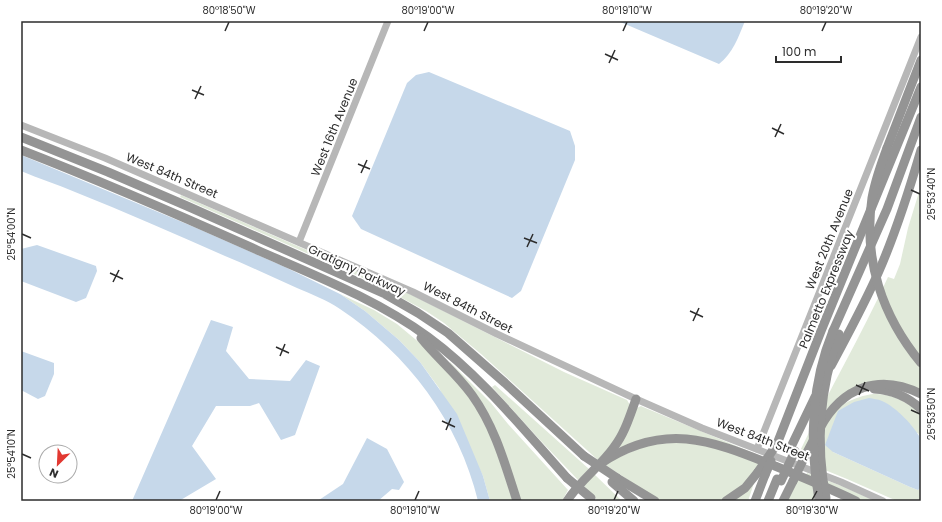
<svg xmlns="http://www.w3.org/2000/svg" width="942" height="522" viewBox="0 0 942 522" font-family="Poppins,sans-serif">
	<rect width="100%" height="100%" fill="#fff"/>
	<!-- green -->
	<g fill="#e1eada">
		<path d="M 919,192 L 919,214 L 920,214 L 921,392 L 899,383 L 838,398 L 825,411 L 803,453 L 800,451 C 828,392 861,336 888,277 L 894,279 L 900,264 L 908,228 Z"/>
		<polygon points="181,195 302,248 388,283 564,372 627,400 630,405 616,442 599,461 481,354 444,323 426,311 374,283 180,197"/>
		<polygon points="340,294 374,310 397,324 421,344 468,394 490,432 513,501 490,501 483,476 439,388 420,362 399,340 365,311"/>
		<polygon points="450,362 491,403 508,424 568,490 562,501 518,501 499,441 449,364"/>
		<polygon points="495,385 589,469 578,480 539,439 492,387"/>
		<path d="M 873,394 C 894,394 903,401 920,412 L 921,414 L 921,439 L 918,433 L 833,452 L 910,487 L 918,490 L 921,487 L 921,501 L 897,501 L 847,479 L 825,470 C 825,462 822,429 824,424 C 831,407 856,396 873,394 Z"/>
		<polygon points="641,406 643,407 763,457 709,439 617,448 637,408"/>
		<polygon points="698,442 760,463 746,482 724,498 717,501 663,501 654,497 604,464 649,444"/>
		<polygon points="807,473 842,486 875,501 859,501 806,475"/>
		<polygon points="594,474 622,501 598,501 583,485"/>
		<polygon points="798,477 814,484 817,501 787,501"/>
		<polygon points="754,483 748,501 730,501"/>
	</g>
	<!-- water -->
	<g fill="#c6d8ea">
		<path d="M 618,21 L 745,21 C 738,38 733,53 719,64 Z"/>
		<polygon points="429,72 570,131 575,146 575,160 521,291 512,298 361,229 352,216 407,83 416,75"/>
		<path d="M 21,155 L 194,227 L 285,267 L 340,294 L 365,311 L 399,340 L 420,362 L 457,414 L 483,476 L 490,501 L 478,501 C 459,422 408,354 340,309 C 327,300 311,294 297,288 C 273,277 249,266 225,256 C 175,234 125,212 75,192 C 57,184 39,179 21,171 Z"/>
		<polygon points="37,245 96,266 97,271 86,298 76,302 21,281 21,249"/>
		<polygon points="211,320 233,327 226,351 249,379 290,381 306,360 320,366 295,435 281,440 259,403 250,406 216,406 192,446 216,479 179,501 132,501"/>
		<polygon points="21,351 54,363 54,374 45,396 38,399 21,390"/>
		<path d="M 869,398 C 873,399 878,399 882,401 C 896,407 914,426 921,439 L 921,487 L 918,490 L 910,487 L 833,452 L 825,445 L 838,411 L 854,402 Z"/>
		<polygon points="367,438 387,449 404,482 399,490 392,489 378,501 320,501 319,500 343,484"/>
	</g>
	<g fill="none" stroke-linecap="round" stroke-linejoin="round">
		<!-- secondary -->
		<g stroke="#b7b7b7" stroke-width="7">
			<polyline points="21,125 105,158 413,292 497,334 636,399 702,428 841,482 883,501"/>
			<polyline points="299,242 388,21"/>
			<polyline points="757,449 921,37"/>
		</g>
		<!-- highway -->
		<g stroke="#949494" stroke-width="9">
			<polyline points="21,137 108,172 187,206 385,294 418,313 448,333 505,383 584,456"/>
			<polyline points="887,148 921,60"/>
			<path d="M 21,150 C 101,181 179,215 257,250 C 316,276 376,299 428,337 C 481,376 523,429 567,478"/>
			<polyline points="833,331 887,209 921,117"/>
			<path d="M 421,338 C 437,358 457,374 472,395 C 495,427 505,464 517,501"/>
			<path d="M 831,366 C 848,334 865,303 879,271 C 896,232 909,191 921,150"/>
			<path d="M 874,389 C 892,390 908,397 921,409"/>
			<path d="M 820,428 C 842,387 879,373 921,394"/>
			<polyline points="777,444 821,331 921,87"/>
			<polyline points="790,449 815,397"/>
			<polyline points="804,458 814,439"/>
			<path d="M 600,464 C 664,421 710,440 775,466 C 802,477 829,488 856,501"/>
			<polyline points="617,478 655,501"/>
			<polyline points="612,482 634,501"/>
			<path d="M 567,501 C 580,480 600,467 614,447 C 625,433 630,415 636,399"/>
			<polyline points="726,501 745,488 758,472"/>
			<polyline points="755,501 765,475"/>
			<polyline points="768,501 777,479"/>
			<polyline points="783,501 793,481"/>
		</g>
		<!-- highway-bridge -->
		<g stroke="#949494" stroke-width="9">
			<path d="M 887,148 C 881,164 875,181 872,198 C 863,259 882,316 921,363"/>
			<polyline points="584,456 617,478"/>
			<polyline points="758,472 777,444"/>
			<polyline points="765,475 771,461"/>
			<polyline points="567,478 591,498"/>
			<polyline points="781,481 795,451"/>
			<polyline points="793,481 804,458"/>
			<path d="M 826,498 C 815,442 820,387 839,334"/>
			<path d="M 819,500 C 809,443 811,385 833,331"/>
		</g>
	</g>
	<!-- ticks -->
	<path fill="none" stroke="#2d2d2d" stroke-width="1.5" d="M 225,31 L 229,22M 424,31 L 428,22M 623,31 L 627,22M 822,31 L 826,22M 605,54 L 618,60M 609,63 L 615,50M 192,90 L 204,95M 195,99 L 201,86M 772,128 L 784,134M 775,137 L 781,124M 358,164 L 370,169M 361,173 L 367,160M 911,190 L 920,194M 22,234 L 31,238M 524,238 L 537,243M 527,247 L 533,234M 110,273 L 123,279M 113,282 L 119,270M 690,311 L 703,317M 693,321 L 699,308M 276,347 L 289,353M 280,356 L 285,344M 856,385 L 869,391M 859,395 L 865,382M 911,410 L 920,414M 442,421 L 455,427M 446,430 L 451,418M 22,454 L 31,458M 216,500 L 220,491M 415,500 L 419,491M 614,500 L 618,491M 812,500 L 817,491"/>
	<g text-anchor="middle" dominant-baseline="central" stroke-width="4" stroke-linejoin="round" paint-order="stroke">
		<!-- street labels -->
		<g font-size="12" fill="#2d2d2d" stroke="#fff">
			<text transform="translate(334 127) rotate(-68)">West 16th Avenue</text>
			<text transform="translate(172 175) rotate(23)">West 84th Street</text>
			<text transform="translate(829 239) rotate(-68)">West 20th Avenue</text>
			<text transform="translate(357 270) rotate(25)">Gratigny Parkway</text>
			<text transform="translate(826 289) rotate(-68)">Palmetto Expressway</text>
			<text transform="translate(468 307) rotate(27)">West 84th Street</text>
			<text transform="translate(763 439) rotate(21)">West 84th Street</text>
		</g>
	</g>
	<!-- border -->
	<rect width="942" height="522" fill="none" stroke="#ffffff" stroke-width="44"/>
	<!-- north arrow -->
	<g transform="translate(58 464) rotate(204)"><circle r="19" fill="#ffffff" stroke="#ababab"/>
	<path d="M0-3L7 15L0 10L-7 15Z" fill="#e23831"/>
	<text y="-6" font-size="11" font-weight="bold" text-anchor="middle" fill="#2d2d2d">N</text>
	</g>
	<!-- scale -->
	<path d="M776 56v6h65v-6" fill="none" stroke="#2d2d2d" stroke-width="2"/>
	<text x="782" y="56" font-size="12" fill="#2d2d2d" stroke="#ffffff" stroke-width="3" paint-order="stroke">100 m</text>
	<rect x="22" y="22" width="898" height="478" fill="none" stroke="#2d2d2d" stroke-width="1.5"/>
	<g font-size="10" text-anchor="middle" fill="#2d2d2d">
		<text x="229" y="14">80°18'50"W</text>
		<text x="428" y="14">80°19'00"W</text>
		<text x="627" y="14">80°19'10"W</text>
		<text x="826" y="14">80°19'20"W</text>
		<text transform="translate(931 194) rotate(-90)" y="4">25°53'40"N</text>
		<text transform="translate(11 234) rotate(-90)" y="4">25°54'00"N</text>
		<text transform="translate(931 414) rotate(-90)" y="4">25°53'50"N</text>
		<text transform="translate(11 454) rotate(-90)" y="4">25°54'10"N</text>
		<text x="216" y="514">80°19'00"W</text>
		<text x="415" y="514">80°19'10"W</text>
		<text x="614" y="514">80°19'20"W</text>
		<text x="812" y="514">80°19'30"W</text>
	</g>
</svg>
